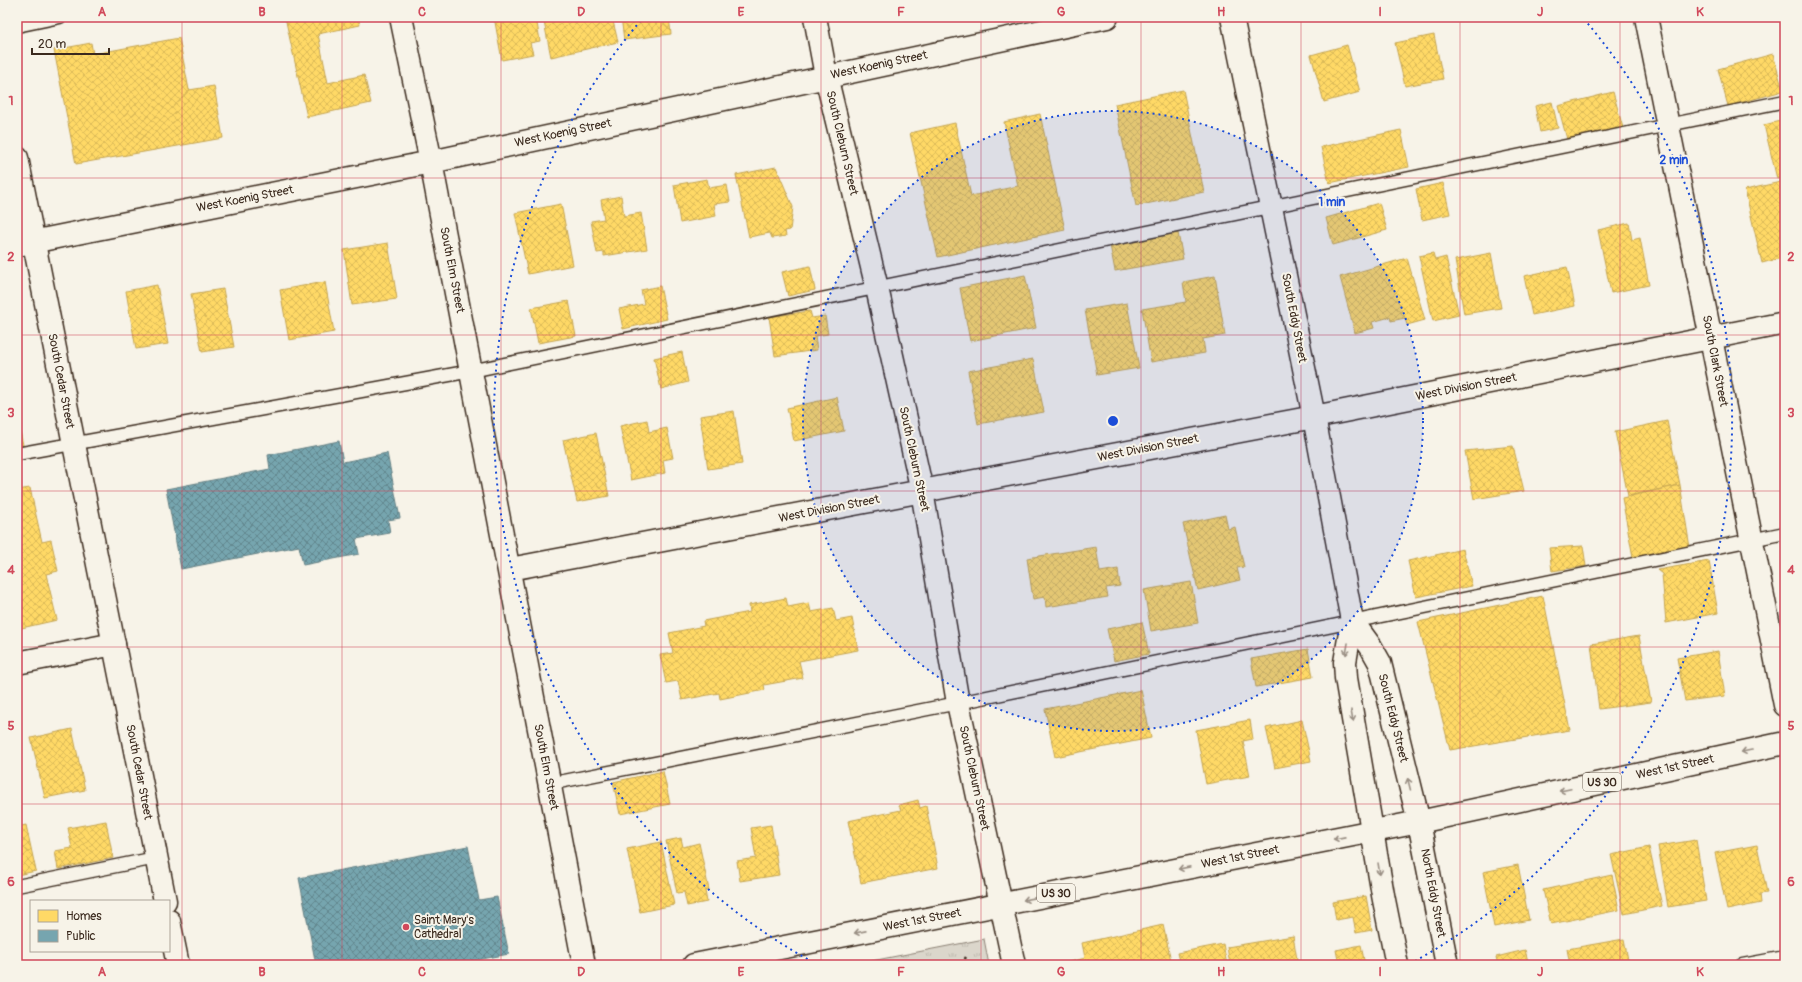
<svg xmlns="http://www.w3.org/2000/svg" width="1802" height="982" viewBox="0 0 1802 982" font-family="Pangolin,sans-serif">
	<defs>
		<pattern id="grass-tufts" width="24" height="20" patternUnits="userSpaceOnUse"><rect width="24" height="20" fill="#dbd6cb"/><path d="M3 7l-1-3M5 7V3M7 7l1-3M15 17l-1-3M17 17v-4M19 17l1-3" fill="none" stroke="#bdb8ae"/></pattern>
		<pattern id="homes-cross-hatch" width="8" height="8" patternUnits="userSpaceOnUse"><rect width="8" height="8" fill="#ffd966"/><path d="M0 0l8 8M0 8l8-8" fill="none" stroke="#dbba58"/></pattern>
		<pattern id="public-cross-hatch" width="8" height="8" patternUnits="userSpaceOnUse"><rect width="8" height="8" fill="#76a5af"/><path d="M0 0l8 8M0 8l8-8" fill="none" stroke="#62878e"/></pattern>
	</defs>
	<rect width="100%" height="100%" fill="#f7f3e8"/>
	<filter id="ink" filterUnits="userSpaceOnUse"><feTurbulence type="fractalNoise" baseFrequency=".025" numOctaves="2"/><feDisplacementMap in="SourceGraphic" scale="8" xChannelSelector="R" yChannelSelector="G"/><feConvolveMatrix kernelMatrix="1 2 1 2 8 2 1 2 1" color-interpolation-filters="sRGB"/></filter>
	<g filter="url(#ink)">
		<!-- grass -->
		<polygon fill="url(#grass-tufts)" stroke="#8b8074" points="984,939 989,965 851,965"/>
		<!-- homes -->
		<g fill="url(#homes-cross-hatch)" stroke="#c4a450">
			<polygon points="285,17 358,17 360,25 318,34 328,83 364,75 371,103 307,117"/>
			<polygon points="494,17 536,17 540,41 530,43 533,54 502,60"/>
			<polygon points="543,17 612,17 618,42 551,57"/>
			<polygon points="621,17 669,17 671,34 624,40"/>
			<polygon points="1434,35 1443,79 1405,86 1395,43"/>
			<polygon points="179,38 189,90 214,86 223,138 76,164 54,50 91,43 93,54"/>
			<polygon points="1347,45 1360,92 1324,102 1311,55"/>
			<polygon points="1773,54 1783,91 1728,106 1718,69"/>
			<polygon points="1183,90 1204,192 1136,206 1115,104"/>
			<polygon points="1613,92 1623,128 1568,143 1558,106"/>
			<polygon points="1552,102 1558,128 1540,132 1535,106"/>
			<polygon points="1040,114 1065,230 938,257 910,133 955,123 971,196 1018,186 1004,122"/>
			<polygon points="1784,120 1785,176 1777,179 1764,125"/>
			<polygon points="1401,130 1409,167 1329,183 1321,147"/>
			<polygon points="776,167 793,207 790,230 785,231 786,236 772,238 770,233 749,237 736,175"/>
			<polygon points="707,179 709,188 727,185 730,202 714,204 716,216 680,223 674,185"/>
			<polygon points="1785,181 1785,257 1762,263 1745,190"/>
			<polygon points="1443,183 1450,214 1422,220 1416,189"/>
			<polygon points="621,196 624,216 641,213 647,249 604,256 604,252 597,253 591,221 604,219 601,200"/>
			<polygon points="1379,203 1387,230 1333,245 1326,218"/>
			<polygon points="561,204 573,265 528,274 515,213"/>
			<polygon points="1629,223 1632,240 1640,238 1649,285 1611,293 1598,230"/>
			<polygon points="1178,233 1183,259 1115,271 1110,245"/>
			<polygon points="388,243 397,299 352,305 344,250"/>
			<polygon points="1433,253 1435,260 1446,257 1459,315 1433,321 1419,256"/>
			<polygon points="1491,253 1501,308 1464,314 1455,260"/>
			<polygon points="1407,258 1425,320 1407,325 1405,318 1391,321 1390,317 1372,322 1374,328 1355,333 1340,277"/>
			<polygon points="810,266 815,290 788,296 782,272"/>
			<polygon points="1567,267 1575,306 1532,315 1524,276"/>
			<polygon points="1025,275 1036,328 970,341 960,288"/>
			<polygon points="1215,276 1225,335 1203,339 1205,353 1151,362 1142,309 1186,302 1183,282"/>
			<polygon points="325,282 334,332 289,340 280,290"/>
			<polygon points="157,285 168,344 136,349 126,291"/>
			<polygon points="660,286 667,319 623,329 619,309 644,304 641,290"/>
			<polygon points="223,289 234,347 202,352 191,294"/>
			<polygon points="569,301 576,336 538,343 531,308"/>
			<polygon points="1127,303 1139,368 1097,375 1085,310"/>
			<polygon points="810,311 812,318 825,316 828,334 815,336 817,350 775,356 769,317"/>
			<polygon points="682,352 688,382 661,389 654,358"/>
			<polygon points="1033,359 1044,412 978,424 968,371"/>
			<polygon points="837,397 844,431 794,441 787,408"/>
			<polygon points="734,411 742,464 708,469 700,416"/>
			<polygon points="17,417 23,445 17,446"/>
			<polygon points="647,420 649,432 667,428 673,458 663,460 665,473 631,480 620,426"/>
			<polygon points="1667,421 1680,485 1628,496 1615,432"/>
			<polygon points="596,433 609,496 577,502 563,440"/>
			<polygon points="1513,446 1524,491 1474,499 1465,451"/>
			<polygon points="1680,485 1690,548 1633,557 1622,498"/>
			<polygon points="30,488 42,542 51,540 58,571 46,574 57,620 17,629 17,490"/>
			<polygon points="1225,515 1228,529 1235,527 1244,567 1237,568 1240,580 1198,590 1183,524"/>
			<polygon points="1583,546 1586,566 1552,571 1549,548"/>
			<polygon points="1096,547 1100,572 1118,569 1120,586 1106,588 1108,597 1046,607 1045,597 1033,599 1027,558"/>
			<polygon points="1463,549 1472,586 1416,597 1408,561"/>
			<polygon points="1709,561 1718,613 1666,623 1662,574 1657,570"/>
			<polygon points="1191,582 1198,623 1151,631 1144,590"/>
			<polygon points="1543,596 1570,730 1450,750 1418,622"/>
			<polygon points="786,598 788,607 809,603 811,612 833,608 836,621 852,618 858,650 799,661 803,678 764,685 765,690 720,699 719,693 682,700 678,681 666,683 660,655 673,653 669,633 704,626 703,621 750,612 749,605"/>
			<polygon points="1142,622 1149,654 1114,661 1107,629"/>
			<polygon points="1639,636 1651,702 1599,709 1591,644"/>
			<polygon points="1308,649 1313,677 1256,687 1251,659"/>
			<polygon points="1718,651 1725,696 1685,701 1677,658"/>
			<polygon points="1141,690 1151,738 1055,757 1045,709"/>
			<polygon points="1250,720 1253,739 1243,741 1250,776 1206,784 1196,730"/>
			<polygon points="1302,720 1311,761 1275,768 1266,728"/>
			<polygon points="72,729 85,790 45,798 31,738"/>
			<polygon points="663,771 670,804 620,814 613,782"/>
			<polygon points="918,800 920,808 926,806 938,868 861,883 848,821 901,810 899,805"/>
			<polygon points="106,821 113,858 58,869 55,851 72,848 68,828"/>
			<polygon points="26,825 36,871 17,875 17,827"/>
			<polygon points="771,825 779,875 740,881 737,861 756,858 751,828"/>
			<polygon points="681,838 683,847 699,843 709,890 705,891 707,902 687,906 684,892 677,893 666,841"/>
			<polygon points="1696,840 1706,901 1668,907 1658,846"/>
			<polygon points="661,842 674,905 640,912 627,849"/>
			<polygon points="1757,845 1767,893 1760,894 1761,903 1727,910 1715,853"/>
			<polygon points="1649,847 1662,906 1624,914 1611,855"/>
			<polygon points="1518,865 1529,920 1494,927 1483,872"/>
			<polygon points="1612,875 1619,910 1551,924 1543,890"/>
			<polygon points="1366,896 1372,930 1356,933 1353,917 1336,920 1333,902"/>
			<polygon points="1163,925 1172,965 1059,965 1085,958 1082,943"/>
			<polygon points="1293,936 1298,965 1230,965 1227,947"/>
			<polygon points="1624,939 1629,965 1570,965 1567,949"/>
			<polygon points="1223,944 1227,965 1180,965 1177,953"/>
			<polygon points="1361,945 1365,965 1339,965 1336,950"/>
			<polygon points="1525,950 1529,965 1498,965 1496,957"/>
		</g>
		<!-- public -->
		<g fill="url(#public-cross-hatch)" stroke="#648084">
			<polygon points="339,441 343,462 387,453 400,518 388,520 390,533 356,539 359,554 303,565 299,546 181,569 166,489 270,469 268,455"/>
			<polygon points="468,846 479,900 497,897 509,954 450,965 316,965 299,878"/>
		</g>
		<g fill="none" stroke-linecap="round" stroke-linejoin="round">
			<defs>
				<g id="lane">
					<polyline points="17,26 60,17"/>
					<polyline points="17,454 471,371 1785,101"/>
					<polyline points="549,784 958,703 1785,533"/>
					<polyline points="17,886 156,858"/>
					<polyline points="1742,965 1785,957"/>
				</g>
				<g id="street">
					<polyline points="401,17 431,162 584,965"/>
					<polyline points="815,17 826,76 877,288 922,491 958,703 1014,965"/>
					<polyline points="1646,17 1785,705"/>
					<polyline points="17,158 165,901"/>
					<polyline points="510,569 1314,417 1785,323"/>
					<polyline points="17,663 114,644"/>
					<polyline points="169,921 178,965"/>
				</g>
				<g id="secondary">
					<polyline points="1232,17 1314,417 1352,621 1345,662 1346,678 1383,895 1397,965"/>
					<polyline points="17,245 431,162 1107,17"/>
					<polyline points="1352,621 1371,647 1380,663 1419,822 1447,965"/>
				</g>
				<polyline id="highway" points="694,965 1419,822 1785,743"/>
			</defs>
			<!-- lane casing -->
			<use href="#lane" stroke="#3b2a1e" stroke-width="15"/>
			<!-- street casing -->
			<use href="#street" stroke="#3b2a1e" stroke-width="25"/>
			<!-- secondary casing -->
			<use href="#secondary" stroke="#3b2a1e" stroke-width="25"/>
			<!-- highway casing -->
			<use href="#highway" stroke="#3b2a1e" stroke-width="25"/>
			<!-- path -->
			<polyline stroke="#3b2a1e" stroke-width="2.5" stroke-dasharray="4 3" stroke-linecap="butt" points="961,965 966,957"/>
			<!-- lane -->
			<use href="#lane" stroke="#f7f3e8" stroke-width="12"/>
			<!-- street -->
			<use href="#street" stroke="#f7f3e8" stroke-width="22"/>
			<!-- secondary -->
			<use href="#secondary" stroke="#f7f3e8" stroke-width="22"/>
			<!-- highway -->
			<use href="#highway" stroke="#f7f3e8" stroke-width="22"/>
		</g>
		<!-- one-way arrows -->
		<defs><path id="oneway-shaft" d="M-6 0H5M1.5-3L5.5 0L1.5 3" fill="none" stroke-width="1.6" stroke-linecap="round" stroke-linejoin="round"/></defs>
		<g stroke="#998e83">
			<use href="#oneway-shaft" transform="translate(1347 649) rotate(100)"/>
			<use href="#oneway-shaft" transform="translate(1352 716) rotate(80)"/>
			<use href="#oneway-shaft" transform="translate(1747 751) rotate(168)"/>
			<use href="#oneway-shaft" transform="translate(1409 784) rotate(-104)"/>
			<use href="#oneway-shaft" transform="translate(1565 790) rotate(168)"/>
			<use href="#oneway-shaft" transform="translate(1339 838) rotate(169)"/>
			<use href="#oneway-shaft" transform="translate(1184 868) rotate(169)"/>
			<use href="#oneway-shaft" transform="translate(1379 869) rotate(81)"/>
			<use href="#oneway-shaft" transform="translate(1029 899) rotate(169)"/>
			<use href="#oneway-shaft" transform="translate(860 932) rotate(169)"/>
		</g>
	</g>
	<!-- grid -->
	<path fill="none" stroke="#d1495b" stroke-width="1" stroke-opacity="0.55" d="M 182,17 L 182,965M 342,17 L 342,965M 501,17 L 501,965M 661,17 L 661,965M 821,17 L 821,965M 981,17 L 981,965M 1141,17 L 1141,965M 1301,17 L 1301,965M 1460,17 L 1460,965M 1620,17 L 1620,965M 17,178 L 1785,178M 17,335 L 1785,335M 17,491 L 1785,491M 17,647 L 1785,647M 17,804 L 1785,804"/>
	<!-- distance rings -->
	<circle cx="1113" cy="421" r="310" fill="#1d4ed8" fill-opacity=".12"/>
	<g fill="none" stroke="#1d4ed8" stroke-width="2" stroke-dasharray="2 4">
		<circle cx="1113" cy="421" r="310"/>
		<path d="M818 965A619 619 0 0 1 642 19M1584 19A619 619 0 0 1 1408 965"/>
	</g>
	<!-- markers -->
	<circle fill="#d1495b" stroke="#f7f3e8" stroke-width="1.5" cx="406" cy="927" r="4"/>
	<g text-anchor="middle" dominant-baseline="central" stroke-width="4" stroke-linejoin="round" paint-order="stroke">
		<!-- shield labels -->
		<g fill="#f7f3e8" stroke="#73665b" stroke-width="1">
			<rect x="1583" y="773" width="38" height="18" rx="3"/>
			<rect x="1037" y="884" width="38" height="18" rx="3"/>
		</g>
		<g font-size="11" font-weight="bold" fill="#3b2a1e">
			<text x="1602" y="782">US 30</text>
			<text x="1056" y="893">US 30</text>
		</g>
		<!-- street labels -->
		<g font-size="12" fill="#3b2a1e" stroke="#f7f3e8">
			<text transform="translate(879 65) rotate(-12)">West Koenig Street</text>
			<text transform="translate(563 133) rotate(-12)">West Koenig Street</text>
			<text transform="translate(842 143) rotate(77)">South Cleburn Street</text>
			<text transform="translate(245 199) rotate(-11)">West Koenig Street</text>
			<text transform="translate(452 270) rotate(79)">South Elm Street</text>
			<text transform="translate(1294 318) rotate(79)">South Eddy Street</text>
			<text transform="translate(1715 361) rotate(79)">South Clark Street</text>
			<text transform="translate(61 381) rotate(79)">South Cedar Street</text>
			<text transform="translate(1466 387) rotate(-11)">West Division Street</text>
			<text transform="translate(1148 448) rotate(-11)">West Division Street</text>
			<text transform="translate(914 459) rotate(78)">South Cleburn Street</text>
			<text transform="translate(829 509) rotate(-11)">West Division Street</text>
			<text transform="translate(1393 718) rotate(76)">South Eddy Street</text>
			<text transform="translate(546 767) rotate(79)">South Elm Street</text>
			<text transform="translate(1675 767) rotate(-12)">West 1st Street</text>
			<text transform="translate(139 772) rotate(79)">South Cedar Street</text>
			<text transform="translate(974 778) rotate(78)">South Cleburn Street</text>
			<text transform="translate(1240 857) rotate(-11)">West 1st Street</text>
			<text transform="translate(1433 893) rotate(79)">North Eddy Street</text>
			<text transform="translate(922 920) rotate(-11)">West 1st Street</text>
		</g>
		<!-- poi labels -->
		<g font-size="12" fill="#3b2a1e" stroke="#f7f3e8" text-anchor="start">
			<text x="414" y="920">Saint Mary's<tspan x="414" dy="14">Cathedral</tspan></text>
		</g>
	</g>
	<circle cx="1113" cy="421" r="6" fill="#1d4ed8" stroke="#f7f3e8" stroke-width="2"/>
	<g font-size="12" text-anchor="middle" font-weight="bold" fill="#1d4ed8" stroke="#f7f3e8" stroke-width="4" stroke-linejoin="round" paint-order="stroke">
		<text x="1674" y="164">2 min</text>
		<text x="1332" y="206">1 min</text>
	</g>
	<!-- margin -->
	<rect width="1802" height="982" fill="none" stroke="#f7f3e8" stroke-width="44"/>
	<!-- legend -->
	<rect x="30" y="900" width="140" height="52" fill="#f7f3e8" stroke="#aca397"/>
	<rect x="38" y="910" width="20" height="12" fill="#ffd966" stroke="#aca397"/>
	<text x="66" y="920" font-size="12" fill="#3b2a1e">Homes</text>
	<rect x="38" y="930" width="20" height="12" fill="#76a5af" stroke="#aca397"/>
	<text x="66" y="940" font-size="12" fill="#3b2a1e">Public</text>
	<!-- scale -->
	<path d="M32 48v6h77v-6" fill="none" stroke="#3b2a1e" stroke-width="2"/>
	<text x="38" y="48" font-size="12" fill="#3b2a1e" stroke="#f7f3e8" stroke-width="3" paint-order="stroke">20 m</text>
	<rect x="22" y="22" width="1758" height="938" fill="none" stroke="#d1495b" stroke-width="1.5"/>
	<g font-size="13" text-anchor="middle" font-weight="bold" fill="#d1495b">
		<text x="102" y="16">A</text>
		<text x="262" y="16">B</text>
		<text x="422" y="16">C</text>
		<text x="581" y="16">D</text>
		<text x="741" y="16">E</text>
		<text x="901" y="16">F</text>
		<text x="1061" y="16">G</text>
		<text x="1221" y="16">H</text>
		<text x="1380" y="16">I</text>
		<text x="1540" y="16">J</text>
		<text x="1700" y="16">K</text>
		<text x="11" y="105">1</text>
		<text x="1791" y="105">1</text>
		<text x="11" y="261">2</text>
		<text x="1791" y="261">2</text>
		<text x="11" y="417">3</text>
		<text x="1791" y="417">3</text>
		<text x="11" y="574">4</text>
		<text x="1791" y="574">4</text>
		<text x="11" y="730">5</text>
		<text x="1791" y="730">5</text>
		<text x="11" y="886">6</text>
		<text x="1791" y="886">6</text>
		<text x="102" y="976">A</text>
		<text x="262" y="976">B</text>
		<text x="422" y="976">C</text>
		<text x="581" y="976">D</text>
		<text x="741" y="976">E</text>
		<text x="901" y="976">F</text>
		<text x="1061" y="976">G</text>
		<text x="1221" y="976">H</text>
		<text x="1380" y="976">I</text>
		<text x="1540" y="976">J</text>
		<text x="1700" y="976">K</text>
	</g>
</svg>
